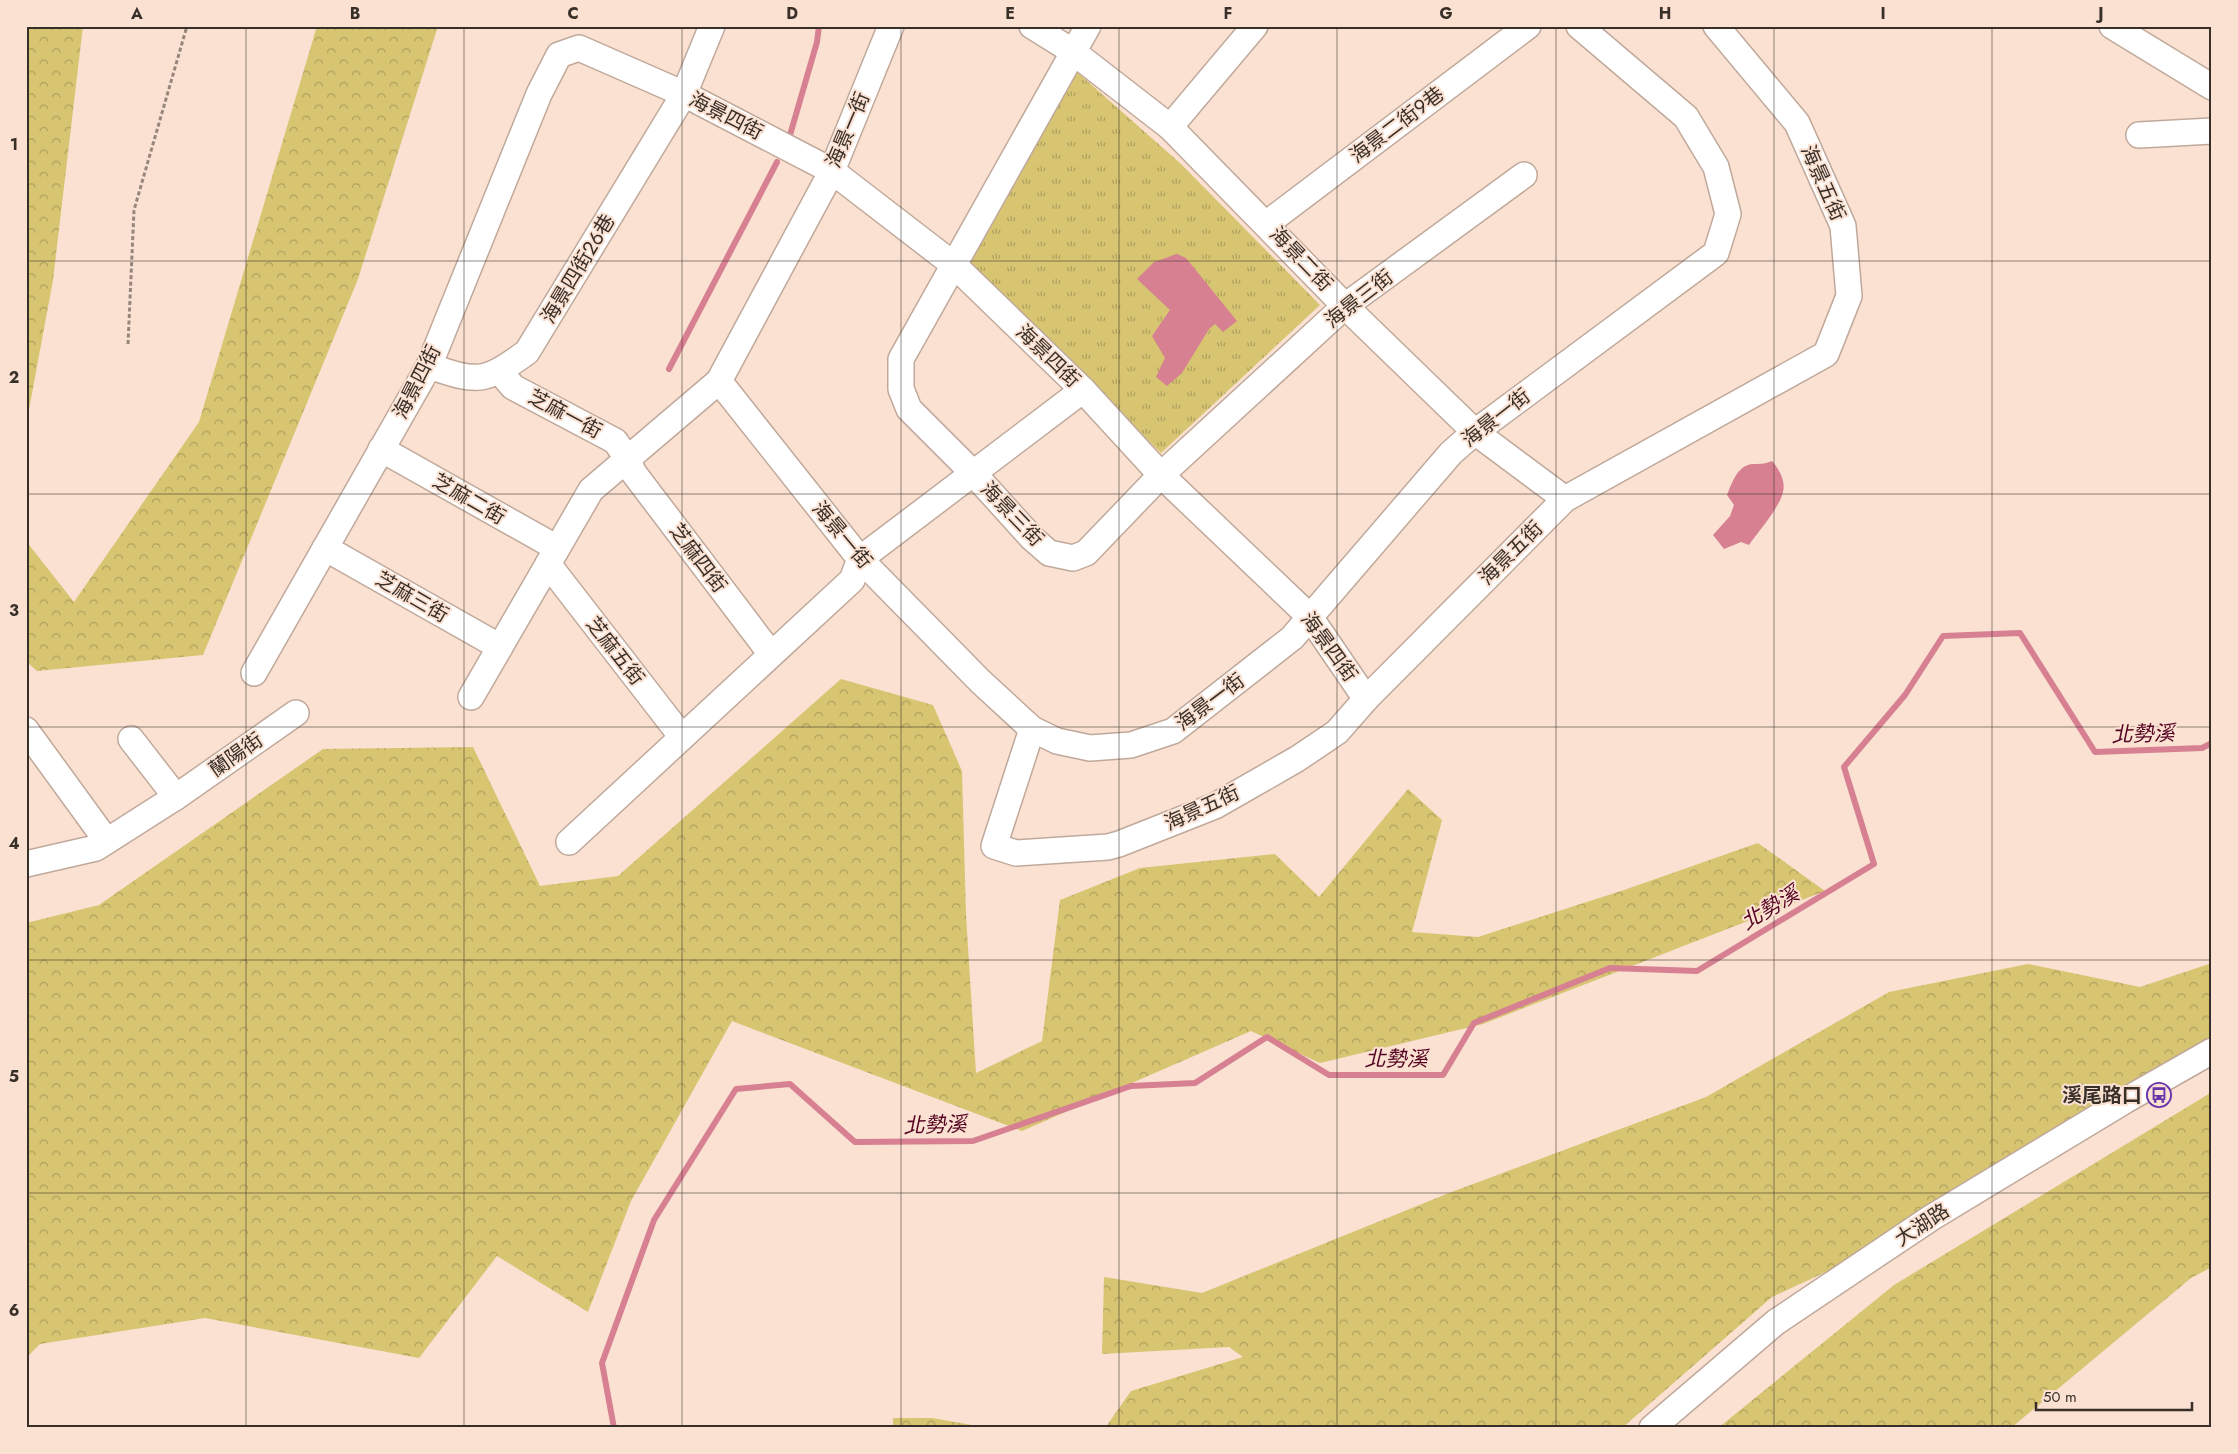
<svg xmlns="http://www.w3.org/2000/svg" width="2238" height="1454" viewBox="0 0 2238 1454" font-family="Jost,'Noto Sans TC',sans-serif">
	<defs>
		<pattern id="forest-crowns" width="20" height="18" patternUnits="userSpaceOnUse" patternTransform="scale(1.25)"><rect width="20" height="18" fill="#d7c572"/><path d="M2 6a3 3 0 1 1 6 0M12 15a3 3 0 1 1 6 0" fill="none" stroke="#afa05e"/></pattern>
		<pattern id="park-tufts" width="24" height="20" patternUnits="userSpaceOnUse" patternTransform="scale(1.25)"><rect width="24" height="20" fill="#d7c572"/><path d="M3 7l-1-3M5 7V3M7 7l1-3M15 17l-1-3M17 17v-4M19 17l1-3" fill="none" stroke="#afa05e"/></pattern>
	</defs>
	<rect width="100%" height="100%" fill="#fae1d2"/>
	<!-- forest -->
	<g fill="url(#forest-crowns)">
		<polygon points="26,26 83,26 53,280 26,426"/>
		<polygon points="317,26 438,26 358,279 203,655 37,671 26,661 26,541 74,602 199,422"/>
		<polygon points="841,679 933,705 962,771 966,915 976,1073 1042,1041 1060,900 1140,868 1275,854 1319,897 1408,789 1442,820 1412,932 1478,937 1624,890 1758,843 1825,891 1483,1024 1320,1063 1251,1031 1022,1131 732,1021 631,1201 588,1312 497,1256 419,1358 205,1318 40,1344 26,1358 26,923 99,905 323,749 473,747 540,886 618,876"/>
		<polygon points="2212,963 2212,1042 1858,1257 1772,1297 1622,1428 1105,1428 1131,1391 1243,1357 1229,1347 1102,1354 1104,1277 1202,1293 1449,1193 1706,1097 1889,992 2028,964 2140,987"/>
		<polygon points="2212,1092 2212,1267 2191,1278 2011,1428 1718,1428 1894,1285"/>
		<polygon points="893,1418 932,1418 989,1428 893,1428"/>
	</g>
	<!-- park -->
	<polygon fill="url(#park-tufts)" points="1077,72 1181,164 1320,305 1161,453 965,261"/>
	<!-- water -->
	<g fill="#d78092">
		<polygon points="1177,254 1186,258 1237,321 1223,332 1215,324 1209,329 1182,373 1167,386 1156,377 1165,358 1152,336 1170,310 1137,279 1154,262"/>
		<path d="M 1772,461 C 1779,469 1786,481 1783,492 C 1780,507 1758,532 1749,545 L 1741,542 L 1724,549 L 1713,535 L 1730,516 L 1734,505 L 1727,495 C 1732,483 1737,466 1752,464 C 1760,464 1765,464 1772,461 Z"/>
	</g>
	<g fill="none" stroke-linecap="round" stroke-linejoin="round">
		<!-- stream -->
		<g stroke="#d78092" stroke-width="6">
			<polyline points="790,135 817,42 819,26"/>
			<polyline points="669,369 777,162"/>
			<polyline points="614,1428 602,1363 654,1220 736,1089 790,1084 855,1142 973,1141 1131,1086 1195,1083 1267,1037 1329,1075 1443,1075 1474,1023 1610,968 1697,971 1874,864 1844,767 1905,695 1943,636 2020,633 2095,752 2202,748 2212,743"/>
		</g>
		<defs>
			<g id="minor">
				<polyline points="891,26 832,171 719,381 860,559 981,682 1032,729 1057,741 1090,748 1131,745 1173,731 1292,638 1451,453 1475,432 1716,253 1728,214 1716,167 1686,117 1579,26"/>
				<polyline points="1032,26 1072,51 1170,127 1345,306 1475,432 1565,499"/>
				<polyline points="1088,26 901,359 901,389 909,409 974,474 1032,538 1049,553 1073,558 1086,553 1161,475 1345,306 1524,175"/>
				<polyline points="2112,26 2212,87"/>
				<polyline points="1170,127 1255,26"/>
				<polyline points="2139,135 2212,131"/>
				<polyline points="1266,224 1528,26"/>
				<path d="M 429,366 C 479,383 484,383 527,352 L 684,94 L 712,26"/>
				<polyline points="500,372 513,387 615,441 628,459 633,472 771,654"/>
				<polyline points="381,449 557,548"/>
				<polyline points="325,548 500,647"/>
				<polyline points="548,564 682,737"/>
				<polyline points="254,673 429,366 539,94 559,55 579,48 684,94 832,171 954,265 1083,390 1161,475 1310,617 1366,699"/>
				<polyline points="471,697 591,490 719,381"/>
				<polyline points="1032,729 994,846 1016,853 1108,847 1119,844 1215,806 1297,759 1337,732 1366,699 1565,499 1826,354 1849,296 1843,226 1797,123 1716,26"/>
				<polyline points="26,730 106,840"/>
				<polyline points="131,739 176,797"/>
				<polyline points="569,842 852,580 860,559 1083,390"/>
				<polyline points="26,864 96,848 176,797 296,713"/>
				<polyline points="1652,1428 1776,1322 1931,1218 2126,1100 2212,1051"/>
			</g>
		</defs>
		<!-- minor casing -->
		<use href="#minor" stroke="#c0a99b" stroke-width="28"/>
		<!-- path -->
		<polyline stroke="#97867c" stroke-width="3" stroke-dasharray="4 2.5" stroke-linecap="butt" points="128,344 134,210 187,26"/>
		<!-- minor -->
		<use href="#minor" stroke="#fff" stroke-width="25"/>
	</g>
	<!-- grid -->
	<path fill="none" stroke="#382f29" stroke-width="1" stroke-opacity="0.55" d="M 246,26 L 246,1428M 464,26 L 464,1428M 682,26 L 682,1428M 901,26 L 901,1428M 1119,26 L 1119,1428M 1337,26 L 1337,1428M 1556,26 L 1556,1428M 1774,26 L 1774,1428M 1992,26 L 1992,1428M 26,261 L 2212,261M 26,494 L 2212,494M 26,727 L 2212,727M 26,960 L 2212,960M 26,1193 L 2212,1193"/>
	<!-- icons -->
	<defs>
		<symbol id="bus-ring" viewBox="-11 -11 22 22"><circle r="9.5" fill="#fae1d2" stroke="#6933a9" stroke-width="1.5"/><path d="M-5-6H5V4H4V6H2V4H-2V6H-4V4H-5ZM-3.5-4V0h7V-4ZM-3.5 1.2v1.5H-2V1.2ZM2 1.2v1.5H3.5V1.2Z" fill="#6933a9"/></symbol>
	</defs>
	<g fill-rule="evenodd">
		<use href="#bus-ring" x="2145" y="1081" width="28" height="28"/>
	</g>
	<g text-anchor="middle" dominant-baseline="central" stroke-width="4" stroke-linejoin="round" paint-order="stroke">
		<!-- street labels -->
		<g font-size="20" fill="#382f29" stroke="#fae1d2">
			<text transform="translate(726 116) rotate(27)">海景四街</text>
			<text transform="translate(1397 125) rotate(-37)">海景二街9巷</text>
			<text transform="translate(848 130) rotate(-67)">海景一街</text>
			<text transform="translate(1823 183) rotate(66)">海景五街</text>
			<text transform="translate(1301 259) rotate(46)">海景二街</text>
			<text transform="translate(578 269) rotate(-59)">海景四街26巷</text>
			<text transform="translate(1359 299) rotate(-38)">海景三街</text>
			<text transform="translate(1048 356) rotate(44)">海景四街</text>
			<text transform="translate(417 382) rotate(-63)">海景四街</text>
			<text transform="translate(565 414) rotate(28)">芝麻一街</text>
			<text transform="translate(1496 418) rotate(-38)">海景一街</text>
			<text transform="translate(469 499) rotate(30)">芝麻二街</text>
			<text transform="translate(1012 514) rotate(46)">海景三街</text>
			<text transform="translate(842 535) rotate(50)">海景一街</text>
			<text transform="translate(1511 553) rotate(-45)">海景五街</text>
			<text transform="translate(698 558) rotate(53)">芝麻四街</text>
			<text transform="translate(412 597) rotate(30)">芝麻三街</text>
			<text transform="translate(1329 647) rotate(54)">海景四街</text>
			<text transform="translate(615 651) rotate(52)">芝麻五街</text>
			<text transform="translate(1210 702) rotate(-37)">海景一街</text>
			<text transform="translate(236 755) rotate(-35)">蘭陽街</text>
			<text transform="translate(1202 808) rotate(-25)">海景五街</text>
			<text transform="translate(1922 1225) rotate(-33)">大湖路</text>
		</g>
		<!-- poi labels -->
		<g font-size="20" font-weight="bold" fill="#382f29" stroke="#fae1d2" text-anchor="end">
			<text x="2142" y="1095">溪尾路口</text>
		</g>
		<!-- water labels -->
		<g font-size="21" font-style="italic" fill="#540421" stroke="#fae1d2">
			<text transform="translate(2143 734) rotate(-2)">北勢溪</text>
			<text transform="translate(1770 908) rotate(-31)">北勢溪</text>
			<text x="1396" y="1059">北勢溪</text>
			<text transform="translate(935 1125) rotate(-2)">北勢溪</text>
		</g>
	</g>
	<!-- border -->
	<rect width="2238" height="1454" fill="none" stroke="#fae1d2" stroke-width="55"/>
	<!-- scale -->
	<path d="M2036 1402v8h156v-8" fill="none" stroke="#382f29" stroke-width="2.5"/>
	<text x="2043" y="1402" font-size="15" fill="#382f29" stroke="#fae1d2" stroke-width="4" paint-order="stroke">50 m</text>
	<rect x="28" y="28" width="2182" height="1398" fill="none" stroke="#382f29" stroke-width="2"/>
	<g font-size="16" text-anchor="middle" font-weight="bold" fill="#382f29">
		<text x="137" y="19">A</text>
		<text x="355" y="19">B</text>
		<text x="573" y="19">C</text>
		<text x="792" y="19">D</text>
		<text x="1010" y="19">E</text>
		<text x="1228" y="19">F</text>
		<text x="1446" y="19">G</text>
		<text x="1665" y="19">H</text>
		<text x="1883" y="19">I</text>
		<text x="2101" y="19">J</text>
		<text x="14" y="150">1</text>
		<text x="14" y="383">2</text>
		<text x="14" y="616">3</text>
		<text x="14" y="849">4</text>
		<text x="14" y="1082">5</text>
		<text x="14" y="1316">6</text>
	</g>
</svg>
